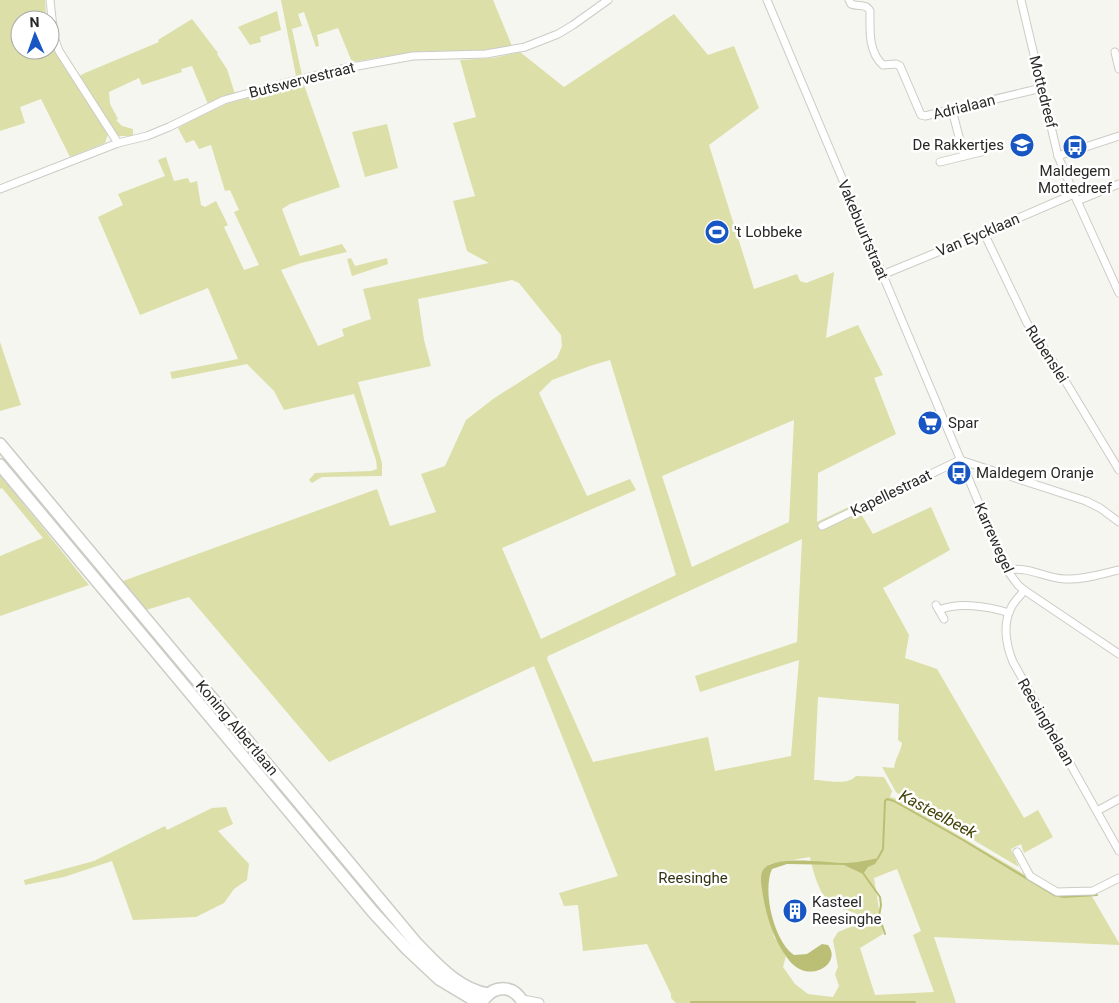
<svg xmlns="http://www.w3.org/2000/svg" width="1119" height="1003" viewBox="0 0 1119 1003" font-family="Roboto,sans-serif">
	<rect width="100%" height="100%" fill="#f5f6ef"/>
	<!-- green -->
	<g fill="#dcdfa8" fill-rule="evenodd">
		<polygon points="0,0 45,0 46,19 20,20 20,30 13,33 20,50 50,50 50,38 74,79 85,73 159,42 158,40 192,19 218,53 217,54 227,69 235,94 208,104 192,66 181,69 182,72 142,85 139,78 109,92 110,104 118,119 116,120 122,126 133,129 133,136 118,136 96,103 108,134 105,143 70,157 41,99 20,107 25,123 0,131"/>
		<polygon points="281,0 493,0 512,46 477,51 430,51 407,53 352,62 338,28 317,35 319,46 316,47 304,12 298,14 302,26 292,29 302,75 296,76"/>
		<polygon points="277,11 281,30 260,37 261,42 250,45 238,27"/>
		<path d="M 674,14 L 708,55 L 734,46 L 759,108 L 709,145 L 754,289 L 797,274 L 800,281 L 806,283 L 834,272 L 826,338 L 858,325 L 883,375 L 874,378 L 896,434 L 818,473 L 817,522 L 855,504 L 873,534 L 931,507 L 950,550 L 883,588 L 909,635 L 905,658 L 937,669 L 1024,818 L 1038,810 L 1053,837 L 1024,853 L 1021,844 L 1011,849 L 1019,867 L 908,801 L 896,792 L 882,767 L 894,768 C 895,759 901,751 902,743 L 898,740 L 899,704 L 818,697 L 814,780 C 826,780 848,786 856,776 L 884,777 L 892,791 L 890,797 L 897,799 L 1019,871 L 1050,892 L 1090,893 L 1119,943 L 1119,945 L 934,937 L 956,1003 L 676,1003 L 671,998 L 671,994 L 647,944 L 583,951 L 578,905 L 564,906 L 559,893 L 618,876 L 534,666 L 329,762 L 189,597 L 146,610 L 123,581 L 377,489 L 390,526 L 436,512 L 421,474 L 445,466 L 466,420 L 493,399 L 557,358 L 562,346 L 561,335 L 519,283 L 512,280 L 418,299 L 424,340 L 431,366 L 358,382 L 382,463 L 382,476 L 322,477 L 312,483 L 309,480 L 315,473 L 371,471 L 377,469 L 376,460 L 354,394 L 284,410 L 274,391 L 247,364 L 172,379 L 170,372 L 238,359 L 208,288 L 140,315 L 98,217 L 123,205 L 118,194 L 165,176 L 158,160 L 166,157 L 174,181 L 188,178 L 190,183 L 197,181 L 201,205 L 205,207 L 216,201 L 228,225 L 224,227 L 244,270 L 259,265 L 234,212 L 239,210 L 230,190 L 225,191 L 211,145 L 199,149 L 194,140 L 186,143 L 178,128 L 202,115 L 226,104 L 303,82 L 340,187 L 290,204 L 282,209 L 300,256 L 342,244 L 347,252 L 301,263 L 281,270 L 318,346 L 344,336 L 342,329 L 371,319 L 363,289 L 489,263 L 467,251 L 453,201 L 475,196 L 453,123 L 476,117 L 460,60 L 493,58 L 520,52 L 564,87 ZM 610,360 L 676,575 L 541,639 L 502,548 L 636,490 L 630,479 L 587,496 L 539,393 L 552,380 L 590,366 ZM 794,420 L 789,522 L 692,567 L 662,476 ZM 802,539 L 797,642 L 695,676 L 700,692 L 799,660 L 791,756 L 715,771 L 708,737 L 593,762 L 547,659 L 548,656 ZM 810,857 C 813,872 820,898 834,906 C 841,910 850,910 857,914 L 859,920 L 853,926 L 838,932 L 833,940 L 838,967 L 835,974 L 839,986 L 833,997 L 808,994 L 795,984 L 783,967 L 786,956 L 780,944 L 774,937 L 763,870 L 770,864 ZM 897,869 L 921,931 L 913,935 L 934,992 L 875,995 L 860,948 L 883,934 L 874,878 Z"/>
		<polygon points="387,124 398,168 365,177 352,132"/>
		<polygon points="351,258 355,266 387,258 388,264 352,276 347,259"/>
		<polygon points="0,342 21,405 0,411"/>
		<polygon points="0,475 89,585 0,616 0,556 43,538 2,488 0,489"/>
		<polygon points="226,807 233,824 218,831 249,864 247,880 234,889 224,903 196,917 133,920 112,861 64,877 25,885 24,880 94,861 165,826 167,830 212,808"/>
	</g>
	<!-- water -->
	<path fill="#bbbf75" d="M 879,858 L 875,864 L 868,867 L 863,874 L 844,865 L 787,864 L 772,869 C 762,891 774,941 794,955 L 807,954 L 822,944 L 828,945 C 843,964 808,986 788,959 C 774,940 767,919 763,896 C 762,888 759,877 763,870 C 773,854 828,863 845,863 C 856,863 867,860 879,858 Z"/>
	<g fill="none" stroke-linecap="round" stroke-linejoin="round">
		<!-- stream -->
		<g stroke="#bbbf75" stroke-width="2">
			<polyline points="878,858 883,849 885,801 887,799 894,801 963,840 1054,895 1064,897 1097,895"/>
			<polyline points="863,873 880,897 881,905 879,916 885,934"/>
			<polyline points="691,1002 915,1002"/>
		</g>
		<defs>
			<g id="minor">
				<polyline points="50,0 54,37 59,51 118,143"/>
				<polyline points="767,0 1007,570 1018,585 1024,590 1119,654"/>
				<path d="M 849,0 L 851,4 C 858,7 866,3 870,11 C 870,29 868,52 883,65 L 896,64 L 900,66 L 921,115 L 925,116 L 1042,88"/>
				<polyline points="1021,0 1058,156 1074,194 1119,293"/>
				<polyline points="1115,52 1119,69"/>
				<polyline points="952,110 964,156"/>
				<polyline points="1058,156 1119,136"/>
				<polyline points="940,162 981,152"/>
				<polyline points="0,189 118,143 147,136 169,127 224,100 289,82 341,69 413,56 486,54 525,47 558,34 573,25 608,0"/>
				<polyline points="1077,201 1119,184"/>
				<polyline points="984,233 1027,323 1058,369 1119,470"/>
				<polyline points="882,275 984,233 1074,194"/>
				<polyline points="960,460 1086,501 1100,508 1119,522"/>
				<polyline points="822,526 960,460"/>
				<path d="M 1007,570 C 1029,566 1044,578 1065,579 C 1083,580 1101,574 1119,570"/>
				<path d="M 1024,590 C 1021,596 1015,600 1012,606 C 1002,623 1006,645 1013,662 L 1119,851"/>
				<polyline points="936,605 944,619"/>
				<path d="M 939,610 C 959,602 988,606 1009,613"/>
				<polyline points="1097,811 1119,799"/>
				<polyline points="1017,852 1030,876 1057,892 1093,891 1119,878"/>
			</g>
			<polyline id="tertiary" points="522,1000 539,1003"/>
			<g id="primary">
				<path d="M 0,444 L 417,944 C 437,964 458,989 488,994"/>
				<polyline points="0,465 373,912 407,949 439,979 479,1003"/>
				<path d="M 485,998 C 496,984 515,986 523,1003"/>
			</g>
		</defs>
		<!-- minor casing -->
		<use href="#minor" stroke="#ccccc6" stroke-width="9"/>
		<!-- tertiary casing -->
		<use href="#tertiary" stroke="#ccccc6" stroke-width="11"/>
		<!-- primary casing -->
		<use href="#primary" stroke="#ccccc6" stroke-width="14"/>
		<!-- minor -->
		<use href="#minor" stroke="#fff" stroke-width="7"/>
		<!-- tertiary -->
		<use href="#tertiary" stroke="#fff" stroke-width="9"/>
		<!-- primary -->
		<use href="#primary" stroke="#fff" stroke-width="11"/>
	</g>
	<!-- icons -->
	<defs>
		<symbol id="school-disc" viewBox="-11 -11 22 22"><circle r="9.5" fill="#1857c3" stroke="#fff"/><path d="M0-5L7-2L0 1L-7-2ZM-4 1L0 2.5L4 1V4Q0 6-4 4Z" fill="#fff"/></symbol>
		<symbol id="bus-disc" viewBox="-11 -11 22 22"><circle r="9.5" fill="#1857c3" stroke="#fff"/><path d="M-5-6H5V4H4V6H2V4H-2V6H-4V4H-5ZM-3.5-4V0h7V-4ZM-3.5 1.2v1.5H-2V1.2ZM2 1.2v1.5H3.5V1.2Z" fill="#fff"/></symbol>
		<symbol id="stadium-disc" viewBox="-11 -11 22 22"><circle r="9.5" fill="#1857c3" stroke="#fff"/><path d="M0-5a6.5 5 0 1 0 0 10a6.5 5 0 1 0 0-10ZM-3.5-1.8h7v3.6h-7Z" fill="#fff"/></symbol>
		<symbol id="supermarket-disc" viewBox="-11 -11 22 22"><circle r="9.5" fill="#1857c3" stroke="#fff"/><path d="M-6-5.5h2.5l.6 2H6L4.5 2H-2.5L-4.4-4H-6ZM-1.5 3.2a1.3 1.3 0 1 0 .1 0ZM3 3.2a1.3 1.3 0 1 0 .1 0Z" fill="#fff"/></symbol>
		<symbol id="building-disc" viewBox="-11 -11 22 22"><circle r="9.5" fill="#1857c3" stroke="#fff"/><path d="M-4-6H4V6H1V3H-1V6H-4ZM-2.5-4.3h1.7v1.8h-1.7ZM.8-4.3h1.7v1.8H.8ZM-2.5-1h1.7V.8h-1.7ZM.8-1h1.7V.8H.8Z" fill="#fff"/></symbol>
	</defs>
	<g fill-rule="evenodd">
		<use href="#school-disc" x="1008" y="131" width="28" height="28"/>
		<use href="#bus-disc" x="1061" y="133" width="28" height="28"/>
		<use href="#stadium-disc" x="703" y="218" width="28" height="28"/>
		<use href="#supermarket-disc" x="916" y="409" width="28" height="28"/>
		<use href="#bus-disc" x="945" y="459" width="28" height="28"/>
		<use href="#building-disc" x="781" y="897" width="28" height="28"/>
	</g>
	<g text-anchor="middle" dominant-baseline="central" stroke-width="5" stroke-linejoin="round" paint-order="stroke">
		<!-- street labels -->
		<g font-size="15" fill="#282826" stroke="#fff">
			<text transform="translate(302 80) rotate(-14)">Butswervestraat</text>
			<text transform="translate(1043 92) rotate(76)">Mottedreef</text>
			<text transform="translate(964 107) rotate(-14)">Adrialaan</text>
			<text transform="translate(863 230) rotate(67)">Vakebuurtstraat</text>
			<text transform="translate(978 235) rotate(-23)">Van Eycklaan</text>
			<text transform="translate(1047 354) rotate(57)">Rubenslei</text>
			<text transform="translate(891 493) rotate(-26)">Kapellestraat</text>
			<text transform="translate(994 538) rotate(66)">Karrewegel</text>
			<text transform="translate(1046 722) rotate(60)">Reesinghelaan</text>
			<text transform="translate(237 728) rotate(50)">Koning Albertlaan</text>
		</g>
		<!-- poi labels -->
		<g font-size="15" fill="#282826" stroke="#fff" text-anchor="start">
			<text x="1004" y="145" text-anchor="end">De Rakkertjes</text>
			<text x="1075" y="171" text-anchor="middle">Maldegem<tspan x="1075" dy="17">Mottedreef</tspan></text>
			<text x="734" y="232">'t Lobbeke</text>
			<text x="948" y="423">Spar</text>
			<text x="976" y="473">Maldegem Oranje</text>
			<text x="812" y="902">Kasteel<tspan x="812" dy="17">Reesinghe</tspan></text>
		</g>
		<!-- park labels -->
		<g font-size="15" fill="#333414" stroke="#fff">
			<text x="693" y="878">Reesinghe</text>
		</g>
		<!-- water labels -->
		<g font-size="16" font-style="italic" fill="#414206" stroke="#fff">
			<text transform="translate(938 814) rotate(28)">Kasteelbeek</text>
		</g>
	</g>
	<!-- north arrow -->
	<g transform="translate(35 35) rotate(358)"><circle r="24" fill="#ffffff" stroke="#a9a9a8"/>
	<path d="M0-4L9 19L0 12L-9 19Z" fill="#1857c3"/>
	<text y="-8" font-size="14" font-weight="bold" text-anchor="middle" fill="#282826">N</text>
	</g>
</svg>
